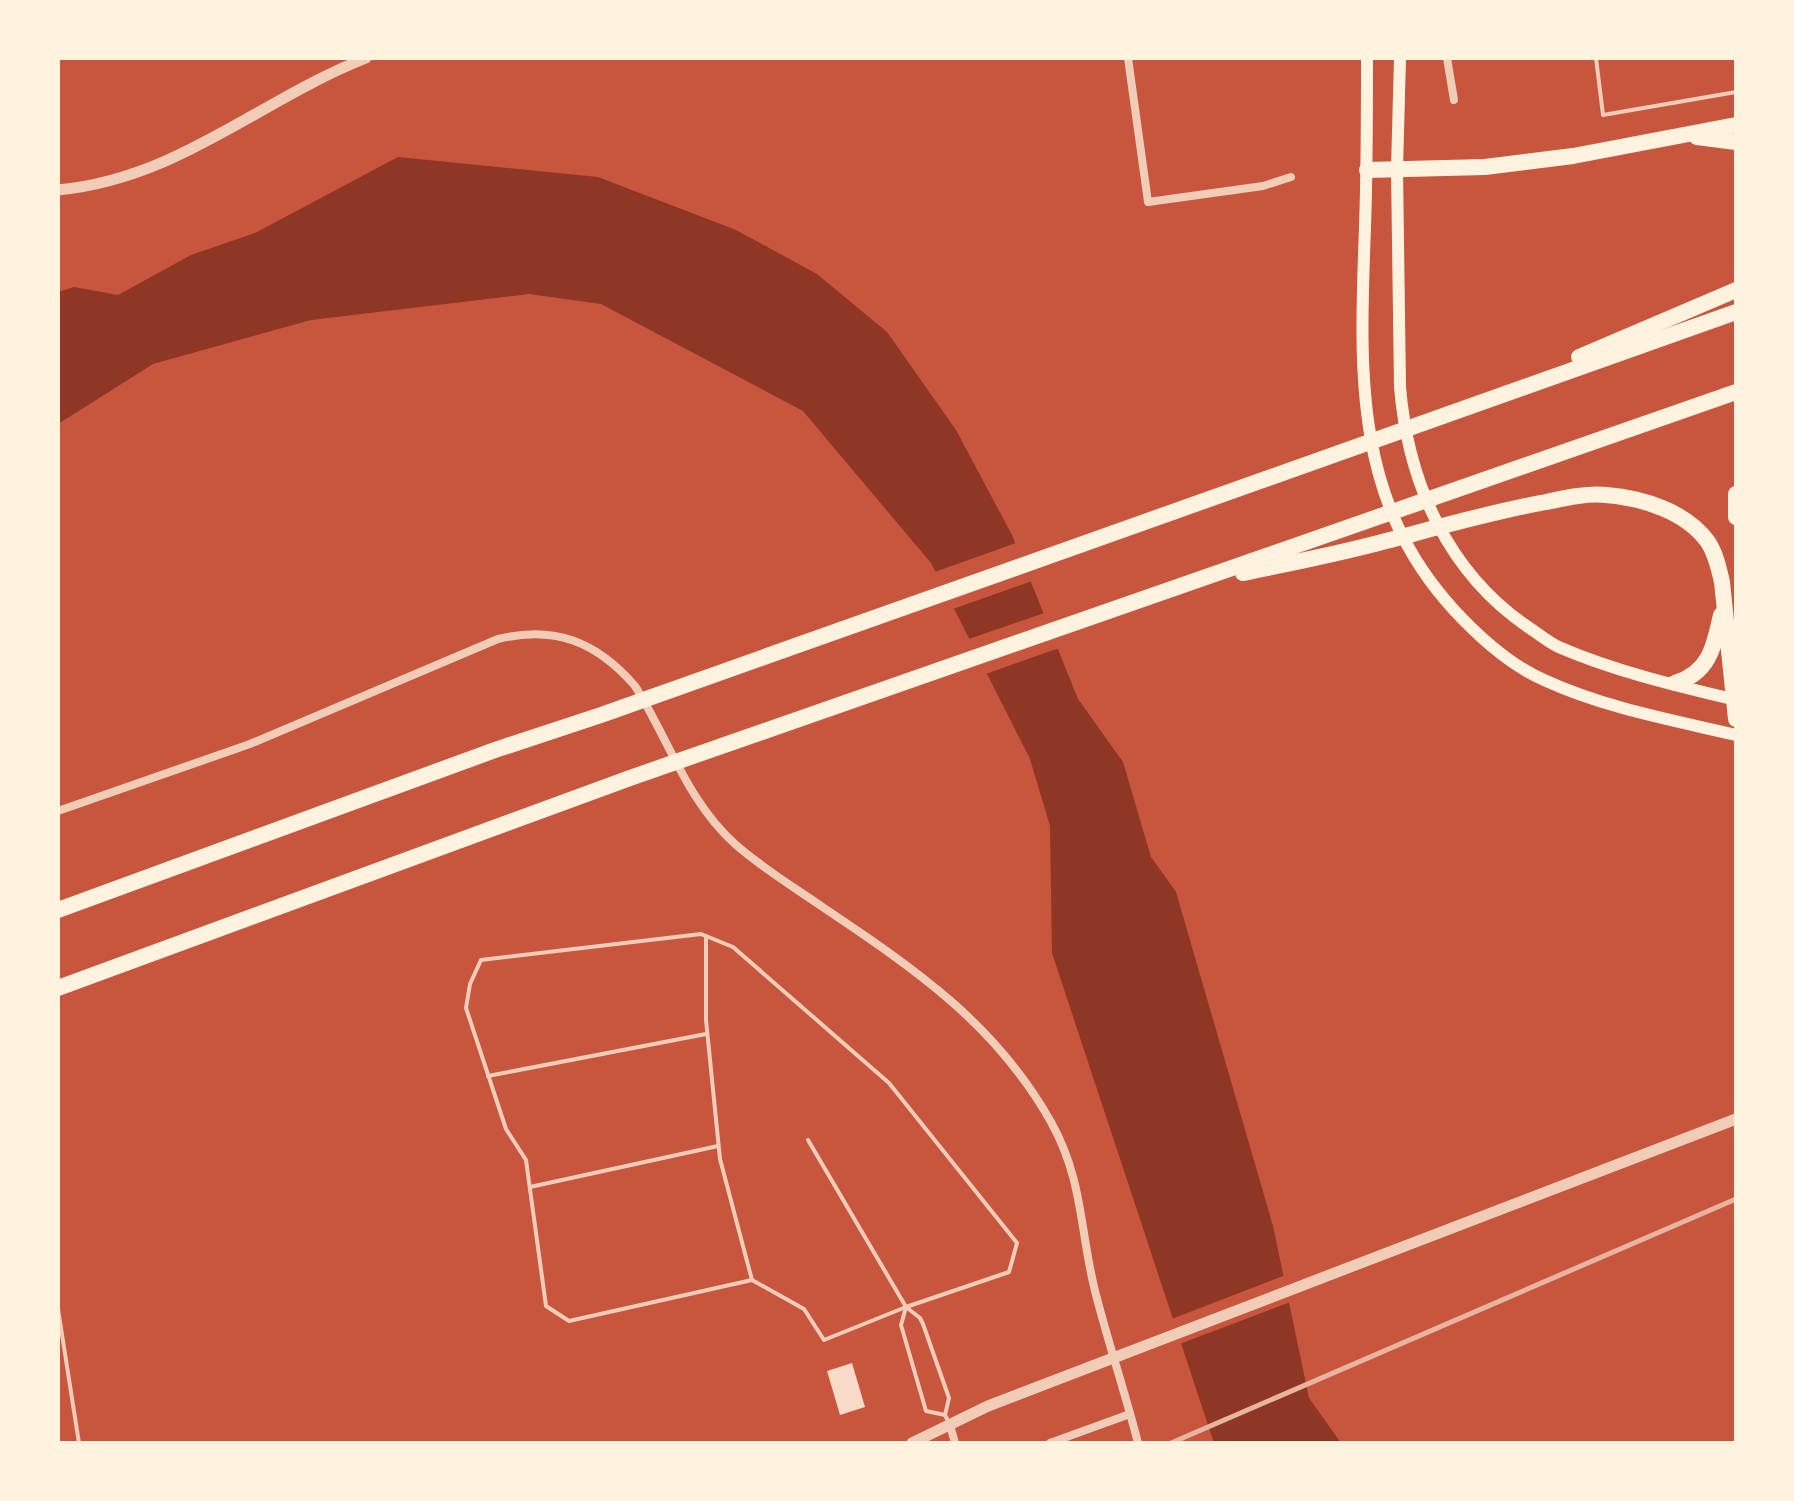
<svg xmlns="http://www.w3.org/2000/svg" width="1794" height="1501" viewBox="0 0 1794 1501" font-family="Barlow,sans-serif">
	<rect width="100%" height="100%" fill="#c8553d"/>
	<!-- water -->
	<polygon fill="#8f3625" points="398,157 598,177 736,230 817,274 887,332 956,430 1012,535 1078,699 1123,762 1151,857 1176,892 1273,1226 1309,1398 1341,1443 1214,1443 1052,953 1050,826 1030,759 931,563 803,411 601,304 529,294 311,320 153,364 58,424 58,292 74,287 118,295 191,255 255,233"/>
	<!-- pier -->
	<g fill="#c8553d">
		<polygon points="1019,542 1035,580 950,610 932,573"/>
		<polygon points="1047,612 1062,647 983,675 966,640"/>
		<polygon points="1288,1274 1293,1301 1177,1345 1169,1320"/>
	</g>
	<!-- building -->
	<polygon fill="#f7dbc8" points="852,1363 865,1407 840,1415 827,1371"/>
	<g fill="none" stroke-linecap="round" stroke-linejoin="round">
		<!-- service -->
		<g stroke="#f1ccb7" stroke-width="4">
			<polyline points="1596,58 1603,115 1736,92"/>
			<polygon points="701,934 733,947 889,1083 1017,1243 1009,1272 906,1307 824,1340 804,1309 752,1280 569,1321 546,1306 526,1160 506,1129 466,1008 470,984 481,960"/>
			<polyline points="706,936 706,1020 720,1159 752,1280"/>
			<polyline points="488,1076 706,1034"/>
			<polyline points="808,1140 906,1307 920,1318 923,1324 949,1398 945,1415 949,1423"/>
			<polyline points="530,1187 718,1146"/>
			<polyline points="906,1307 901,1325 926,1411 945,1415"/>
			<polyline points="58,1309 79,1443"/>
		</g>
		<!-- minor -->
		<g stroke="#f1ccb7" stroke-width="8">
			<polyline points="1128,58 1148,202 1263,186 1291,177"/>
			<polyline points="1447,58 1454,100"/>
			<path d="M 58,811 L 250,744 L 498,639 C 555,625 597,642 635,686 C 669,740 687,801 735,844 C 762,868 794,887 824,908 C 915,969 996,1024 1051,1122 C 1083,1179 1080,1231 1095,1291 C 1108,1342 1125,1392 1138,1443"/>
			<polyline points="950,1425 955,1443"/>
			<polyline points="1050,1443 1130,1414"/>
		</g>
		<!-- tertiary -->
		<g stroke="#f1ccb7" stroke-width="11">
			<path d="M 58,190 C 178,179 259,100 366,58"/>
			<polyline points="912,1443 988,1406 1736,1119"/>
		</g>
		<!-- secondary -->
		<g stroke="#fff3e0" stroke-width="12">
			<path d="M 1367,58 C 1367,115 1367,171 1365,227 C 1360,368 1352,499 1454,610 C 1479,637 1510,665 1544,680 C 1605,708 1672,720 1736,735"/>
			<path d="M 1400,58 L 1397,169 L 1400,387 C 1408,483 1448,574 1531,629 C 1540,635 1551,644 1561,648 C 1617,672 1678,686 1736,700"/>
		</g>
		<!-- motorway -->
		<g stroke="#fff3e0" stroke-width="16">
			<polyline points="1697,137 1736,142"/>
			<polyline points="1367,170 1485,167 1573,156 1736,125"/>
			<polyline points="1579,357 1736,290"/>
			<polyline points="1736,494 1736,517"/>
			<path d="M 1243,573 C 1291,563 1338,554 1386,541 C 1439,527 1491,512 1546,502 C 1565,498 1587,493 1606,495 C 1642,498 1686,511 1708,542 C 1716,554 1719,569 1722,582 L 1736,719"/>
			<path d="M 1675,683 C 1709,673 1714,647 1721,615"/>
			<polyline points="58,910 495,750 601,715 1736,312"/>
			<polyline points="58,988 630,778 1736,392"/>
		</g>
		<!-- rail -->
		<polyline stroke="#e9b49f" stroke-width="5" points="1171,1443 1736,1199"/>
	</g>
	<!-- border -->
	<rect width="1794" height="1501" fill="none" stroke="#fff3e0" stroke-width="120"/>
</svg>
